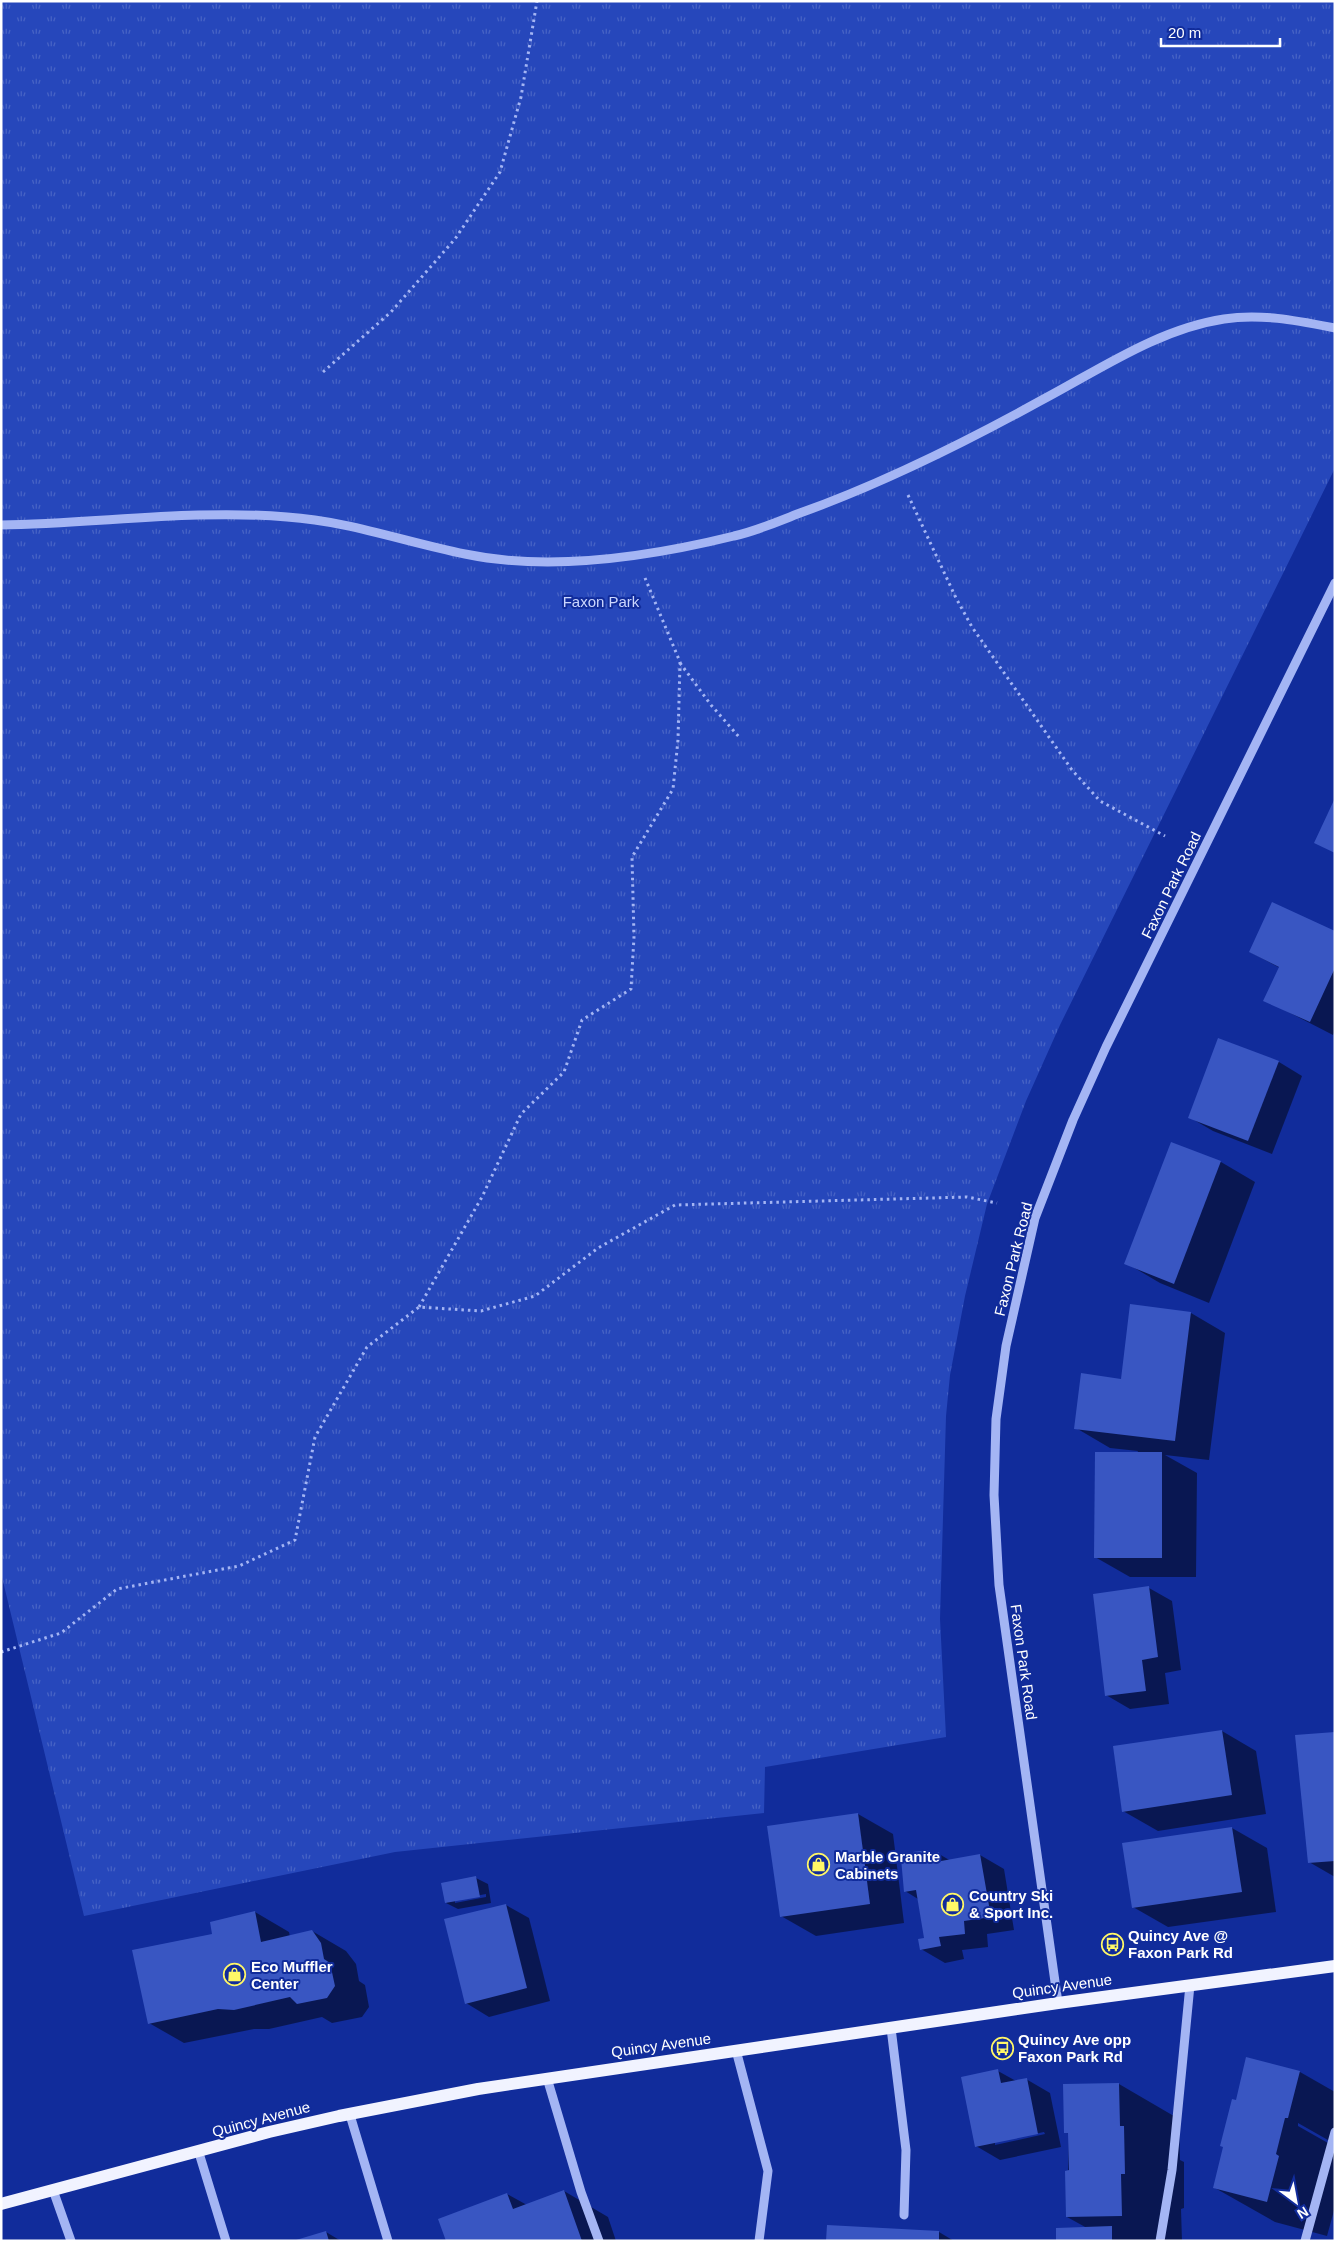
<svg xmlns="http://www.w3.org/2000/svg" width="1336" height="2242" viewBox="0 0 1336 2242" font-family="Helvetica,sans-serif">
	<defs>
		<pattern id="park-tufts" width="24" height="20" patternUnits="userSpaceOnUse" patternTransform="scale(1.25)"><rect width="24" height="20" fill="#2647bb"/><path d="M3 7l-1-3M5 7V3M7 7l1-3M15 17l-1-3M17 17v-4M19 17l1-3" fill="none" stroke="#4763c5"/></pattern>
	</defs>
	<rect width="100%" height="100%" fill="#112c9b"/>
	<!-- park -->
	<polygon fill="url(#park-tufts)" points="1,1 1335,1 1335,468 1060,1025 1026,1101 987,1204 965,1296 950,1375 946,1416 940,1619 946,1737 765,1767 764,1813 395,1852 84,1916 1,1573"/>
	<!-- shadow -->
	<g fill="#0007" fill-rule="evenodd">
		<polygon points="1335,933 1335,1031 1333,1035 1265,1000 1280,968 1250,952"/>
		<polygon points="1219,1040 1279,1062 1302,1076 1272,1154 1213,1131 1189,1117"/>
		<polygon points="1172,1144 1221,1162 1255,1182 1209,1303 1160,1283 1126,1263"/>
		<polygon points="1191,1313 1225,1333 1209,1460 1165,1455 1197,1473 1196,1577 1130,1577 1095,1557 1138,1451 1110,1448 1076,1428"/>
		<polygon points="1149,1588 1172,1601 1181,1670 1165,1673 1169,1704 1130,1709 1106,1695"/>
		<polygon points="1222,1731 1256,1751 1266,1814 1158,1831 1123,1811"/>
		<polygon points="1335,1733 1335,1877 1309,1862"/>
		<polygon points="858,1814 893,1834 904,1923 816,1936 781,1916"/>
		<polygon points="1232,1828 1267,1848 1276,1912 1168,1927 1133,1907"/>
		<polygon points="928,1851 934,1854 939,1854 951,1861 980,1855 1004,1869 1014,1930 987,1934 988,1947 962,1950 964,1959 945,1963 921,1949 925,1939 918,1899 905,1891 916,1857"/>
		<path d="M 476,1878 L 488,1884 L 491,1903 L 458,1909 L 446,1903 ZM 486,1894 L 486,1897 L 455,1903 L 455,1900 Z"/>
		<polygon points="506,1905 529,1918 550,2001 489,2017 466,2003"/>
		<polygon points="255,1912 289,1932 290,1937 312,1931 346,1951 356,1964 359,1981 365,1985 369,2007 362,2017 332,2023 322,2017 269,2029 254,2029 184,2043 149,2023 214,1935"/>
		<polygon points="1247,2059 1300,2072 1335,2092 1335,2144 1298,2123 1298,2126 1335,2147 1335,2207 1327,2236 1275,2222 1215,2188"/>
		<path d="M 998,2071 L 1016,2081 L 1026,2079 L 1050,2093 L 1061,2147 L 1000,2160 L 976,2146 ZM 1044,2132 L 1045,2134 L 995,2145 L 995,2142 Z"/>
		<polygon points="1119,2084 1179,2119 1180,2160 1184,2162 1184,2208 1181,2209 1182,2241 1057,2241 1087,2228 1067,2217 1069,2134 1066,2132"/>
		<polygon points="564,2191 608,2217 616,2241 447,2241 507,2194 527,2205"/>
		<polygon points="326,2232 341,2241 299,2241"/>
		<polygon points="939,2232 954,2241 828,2241"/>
	</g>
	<!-- building -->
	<g fill="#3956c2">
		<polygon points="1335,798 1335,853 1314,843"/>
		<polygon points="1272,902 1335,931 1335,968 1310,1022 1263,1001 1279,967 1249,952"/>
		<polygon points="1218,1038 1279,1061 1248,1141 1188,1118"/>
		<polygon points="1171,1142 1221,1161 1174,1284 1124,1264"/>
		<polygon points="1130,1304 1191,1312 1175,1441 1074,1429 1081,1373 1121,1379"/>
		<polygon points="1095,1452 1162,1452 1162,1558 1094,1558"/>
		<polygon points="1149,1586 1158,1657 1142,1660 1146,1691 1105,1696 1093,1594"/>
		<polygon points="1222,1730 1232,1795 1122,1812 1113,1746"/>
		<polygon points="1335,1732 1335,1861 1308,1863 1295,1735"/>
		<polygon points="858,1813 870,1904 780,1917 767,1826"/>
		<polygon points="1232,1827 1242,1892 1132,1908 1122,1843"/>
		<polygon points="929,1850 930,1854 939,1852 941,1861 980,1854 991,1917 964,1921 965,1934 939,1937 941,1946 920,1950 918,1939 924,1938 916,1890 904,1892 901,1858 914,1856 913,1852"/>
		<polygon points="476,1876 480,1897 445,1903 441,1883"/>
		<polygon points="506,1904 527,1988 465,2004 444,1919"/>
		<polygon points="255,1911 261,1942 312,1930 321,1943 324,1959 330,1963 335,1986 327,1998 297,2004 290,1997 234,2010 218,2009 148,2024 132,1950 212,1934 210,1922"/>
		<polygon points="1246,2057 1300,2071 1288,2118 1285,2118 1276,2154 1279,2156 1267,2202 1213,2188 1223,2147 1220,2146 1232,2099 1236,2100"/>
		<polygon points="998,2069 1001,2083 1027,2078 1038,2134 975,2147 961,2077"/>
		<polygon points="1119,2083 1120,2126 1124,2126 1125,2174 1121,2174 1122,2216 1066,2217 1065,2171 1069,2170 1068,2133 1064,2133 1063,2084"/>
		<polygon points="564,2190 582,2241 446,2241 438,2219 507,2193 513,2209"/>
		<polygon points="827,2225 939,2231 939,2241 826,2241"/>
		<polygon points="1112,2226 1112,2241 1056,2241 1056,2228"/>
		<polygon points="326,2231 329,2241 296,2241 296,2240"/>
	</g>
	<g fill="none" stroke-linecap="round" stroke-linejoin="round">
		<!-- path -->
		<g stroke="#a4b5f4" stroke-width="3" stroke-dasharray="2.5 4" stroke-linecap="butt">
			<polyline points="323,372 391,312 455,239 500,172 521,97 537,1"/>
			<polyline points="908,495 956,598 972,627 1072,770 1100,801 1165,836"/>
			<polyline points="680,663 711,705 740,738"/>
			<polyline points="419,1307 482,1197 521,1114 564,1072 582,1020 631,989 634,937 632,857 673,789 678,740 680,662 645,578"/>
			<polyline points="1,1652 61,1633 117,1589 239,1566 295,1540 315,1437 367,1347 419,1307 481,1311 535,1296 598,1248 675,1205 967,1197 997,1203"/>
		</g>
		<!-- minor -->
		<g stroke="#a4b5f4" stroke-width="9">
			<path d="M 1,525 C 96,524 192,509 287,517 C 348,521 405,542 465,554 C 551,572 649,557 734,536 C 757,531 779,521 800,513 C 884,483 962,444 1040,401 C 1099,370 1158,329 1224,319 C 1261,313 1299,321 1335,328"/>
			<polyline points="1058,2003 999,1585 994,1495 996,1419 1006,1346 1035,1218 1073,1120 1106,1047 1335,583"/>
			<polyline points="891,2028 906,2150 904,2215"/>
			<polyline points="736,2050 768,2171 759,2241"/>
			<polyline points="547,2078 581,2192 599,2241"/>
			<polyline points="350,2115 388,2241"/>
			<polyline points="199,2153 226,2241"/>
			<polyline points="53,2190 71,2241"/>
			<polyline points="1160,2241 1172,2170 1190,1985"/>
			<polyline points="1305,2241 1335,2132"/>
		</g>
		<!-- major -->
		<polyline stroke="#f1f3ff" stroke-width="12" points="1,2204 269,2132 339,2116 478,2089 1058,2003 1335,1966"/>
	</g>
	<!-- icons -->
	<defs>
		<symbol id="shop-ring" viewBox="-11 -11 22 22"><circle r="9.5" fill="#112c9b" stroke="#fff767" stroke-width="1.5"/><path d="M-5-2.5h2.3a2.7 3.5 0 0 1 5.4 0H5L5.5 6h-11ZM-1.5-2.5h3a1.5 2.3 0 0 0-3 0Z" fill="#fff767"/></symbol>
		<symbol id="bus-ring" viewBox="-11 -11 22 22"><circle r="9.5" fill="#112c9b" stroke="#fff767" stroke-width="1.5"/><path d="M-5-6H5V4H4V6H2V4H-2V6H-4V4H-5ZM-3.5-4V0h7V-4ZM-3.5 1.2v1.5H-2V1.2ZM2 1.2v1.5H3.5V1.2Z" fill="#fff767"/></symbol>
	</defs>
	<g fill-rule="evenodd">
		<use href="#shop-ring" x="806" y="1852" width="25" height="25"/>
		<use href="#shop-ring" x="940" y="1892" width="25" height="25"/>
		<use href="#bus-ring" x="1100" y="1932" width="25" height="25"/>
		<use href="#shop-ring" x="222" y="1962" width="25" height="25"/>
		<use href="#bus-ring" x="990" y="2036" width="25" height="25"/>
	</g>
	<g text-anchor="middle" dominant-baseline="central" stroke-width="4" stroke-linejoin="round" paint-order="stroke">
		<!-- park labels -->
		<g font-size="15" fill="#ccd7fe" stroke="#112c9b">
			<text x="601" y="601">Faxon Park</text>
		</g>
		<!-- street labels -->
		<g font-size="15" fill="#fff" stroke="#112c9b">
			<text transform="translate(1171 885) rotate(-64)">Faxon Park Road</text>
			<text transform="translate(1013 1259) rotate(-76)">Faxon Park Road</text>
			<text transform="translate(1024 1662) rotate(82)">Faxon Park Road</text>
			<text transform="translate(1062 1986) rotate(-8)">Quincy Avenue</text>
			<text transform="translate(661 2045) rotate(-8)">Quincy Avenue</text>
			<text transform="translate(261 2119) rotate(-15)">Quincy Avenue</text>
		</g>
		<!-- poi labels -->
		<g font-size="15" font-weight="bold" fill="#fff" stroke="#112c9b" text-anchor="start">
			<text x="835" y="1856">Marble Granite<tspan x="835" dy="17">Cabinets</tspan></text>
			<text x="969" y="1895">Country Ski<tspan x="969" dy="17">&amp; Sport Inc.</tspan></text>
			<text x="1128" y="1935">Quincy Ave @<tspan x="1128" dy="17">Faxon Park Rd</tspan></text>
			<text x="251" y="1966">Eco Muffler<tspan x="251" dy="17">Center</tspan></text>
			<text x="1018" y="2039">Quincy Ave opp<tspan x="1018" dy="17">Faxon Park Rd</tspan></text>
		</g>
	</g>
	<!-- border -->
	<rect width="1336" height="2242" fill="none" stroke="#ffffff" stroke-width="5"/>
	<!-- north arrow -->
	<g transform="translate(1296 2202) rotate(148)" stroke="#112c9b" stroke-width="4" paint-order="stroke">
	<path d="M0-4L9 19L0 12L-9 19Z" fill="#ffffff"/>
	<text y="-8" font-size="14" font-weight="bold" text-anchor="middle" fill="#ffffff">N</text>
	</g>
	<!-- scale -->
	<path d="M1161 38v8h119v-8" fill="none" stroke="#ffffff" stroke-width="2.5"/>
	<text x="1168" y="38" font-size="15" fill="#ffffff" stroke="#112c9b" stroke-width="4" paint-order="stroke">20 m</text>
</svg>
